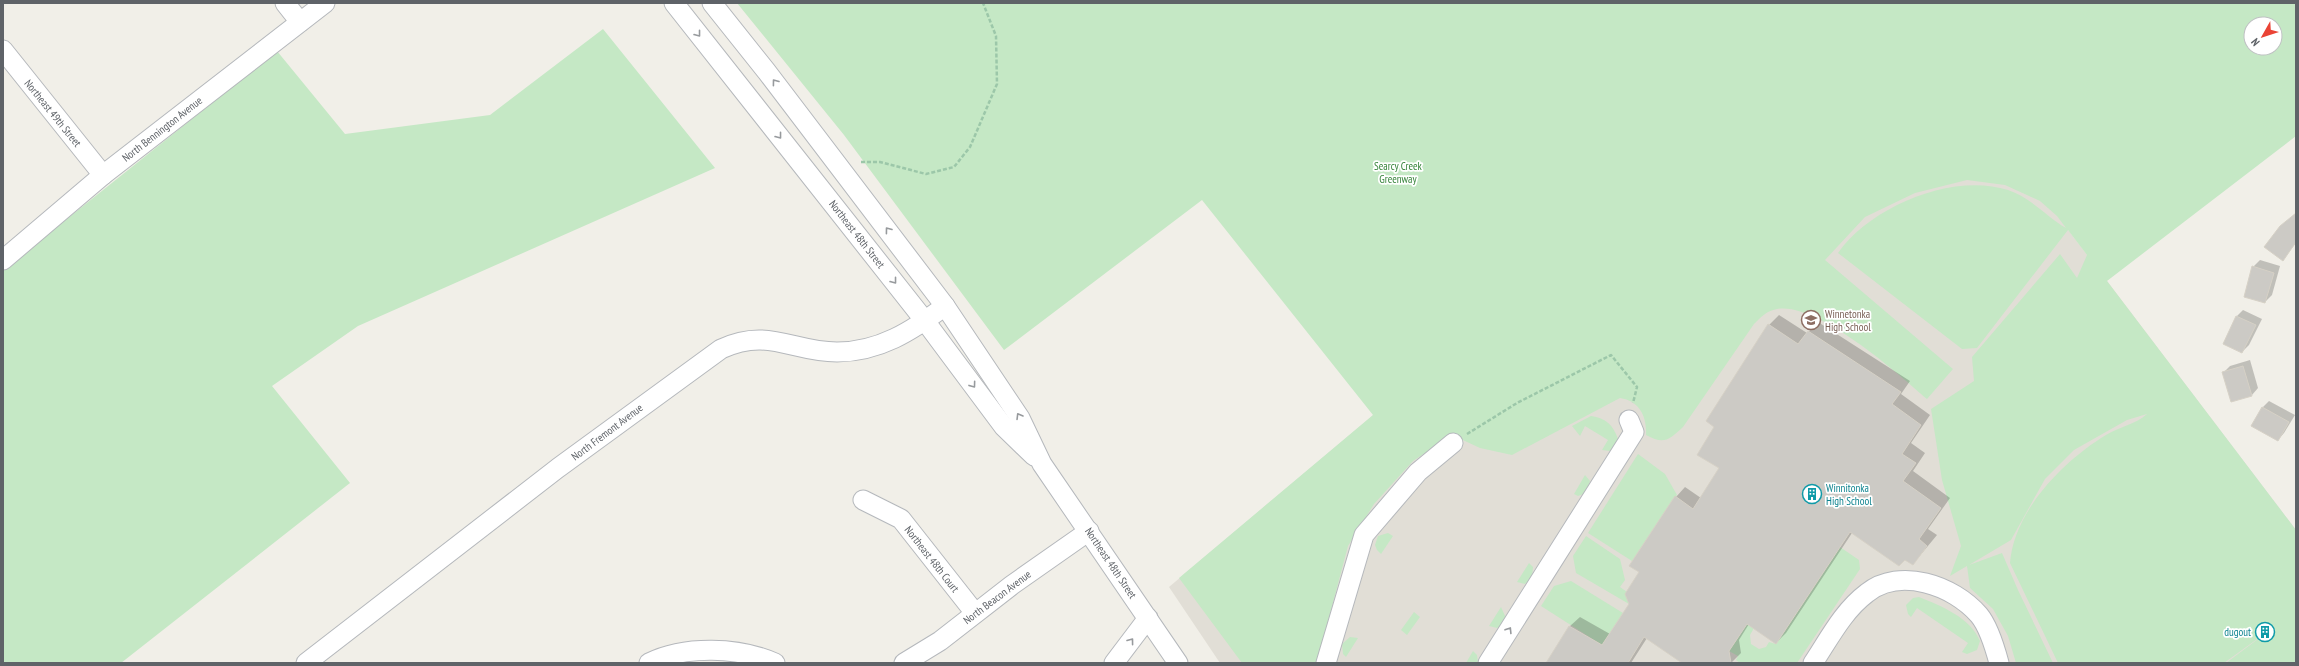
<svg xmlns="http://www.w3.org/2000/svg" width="2299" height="666" viewBox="0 0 2299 666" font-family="'PT Sans Narrow',sans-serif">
	<rect width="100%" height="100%" fill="#f1efe8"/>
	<!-- education -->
	<polygon fill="#e1ded6" points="1863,3 1896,3 2296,530 2296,663 1220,663 1169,587"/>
	<!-- green -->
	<g fill="#c5e8c5" fill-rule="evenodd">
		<path d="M 737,3 L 2296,3 L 2296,136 L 2107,281 L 2296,530 L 2296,663 L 2226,663 L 2278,624 L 2224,663 L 2058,663 L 2010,563 C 2014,511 2063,461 2106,435 C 2119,427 2136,424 2147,414 L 2127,420 L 2074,450 L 2045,479 L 2011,540 L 1969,565 L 2002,553 L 2018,590 L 2053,663 L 2016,663 L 2008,636 L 1993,609 L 1970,588 L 1967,566 L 1950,576 L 1961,546 L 1942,480 L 1931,409 L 1974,381 L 1972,357 L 2060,254 L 2077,278 L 2087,255 L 2068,230 L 1977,348 L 1962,349 L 1838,253 C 1870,207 1952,172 2008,190 C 2030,197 2047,217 2066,228 L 2057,216 L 2040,201 L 2005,185 L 1967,180 L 1915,193 L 1865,217 L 1825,260 L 1953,369 L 1927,399 C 1898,373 1816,301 1777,309 C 1766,311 1761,317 1754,324 L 1683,427 C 1669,440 1664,445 1646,435 C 1647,417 1640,401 1620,398 L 1512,455 L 1480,448 L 1452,435 L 1413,461 L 1374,504 L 1348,546 L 1317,663 L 1242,663 L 1179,578 L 1373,415 L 1202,200 L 1004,350 L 844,135 ZM 2251,24 L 2275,24 L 2275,48 L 2251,48 Z"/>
		<polygon points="603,29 715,168 358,326 272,386 350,483 121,663 3,663 3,270 277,51 345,134 490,115"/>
		<path d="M 1591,416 C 1606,418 1613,425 1618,439 L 1615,449 L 1610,451 L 1602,450 L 1608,440 L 1585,426 L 1580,436 L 1572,426 Z"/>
		<polygon points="1638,454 1665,474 1677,495 1632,561 1588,533"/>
		<polygon points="1585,475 1590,481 1586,493 1578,496 1574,494"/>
		<polygon points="1388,533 1393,536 1381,554 1377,550 1375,545 1378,536"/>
		<polygon points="1586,536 1620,559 1625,580 1620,587 1627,592 1629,604 1576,573 1573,556"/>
		<polygon points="1840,547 1859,560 1860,569 1797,663 1740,663 1736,660 1738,656 1729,651 1747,624 1754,628 1750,635 1751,644 1759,649 1766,647 1769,642 1776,644"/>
		<polygon points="1529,563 1533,567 1532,578 1525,584 1517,582"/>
		<polygon points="1571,581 1623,613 1602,645 1541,606 1554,586"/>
		<path d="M 1919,597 C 1941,606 1970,617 1980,641 L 1977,650 L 1967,654 L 1962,652 L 1968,643 L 1917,608 L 1911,617 L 1908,614 L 1906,605 L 1913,598 Z"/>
		<polygon points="1501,607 1506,618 1502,625 1497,628 1489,626"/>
		<polygon points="1414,612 1420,617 1407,635 1401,630"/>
		<polygon points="1350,637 1358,638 1346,657 1343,654 1342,644"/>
		<polygon points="1473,651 1477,655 1478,663 1466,663"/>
	</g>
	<!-- shadow -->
	<g fill="#0003">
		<polygon points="2296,213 2296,243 2283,259 2281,227"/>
		<polygon points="2260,260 2280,266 2272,295 2265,302 2253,267"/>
		<polygon points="2243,310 2262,319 2249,345 2242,352 2224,343 2237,316"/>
		<polygon points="1779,315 1807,333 1818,322 1910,381 1901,394 1930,415 1911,443 1925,453 1913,471 1950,498 1928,529 1937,535 1913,564 1852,533 1786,633 1776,643 1749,624 1739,640 1741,653 1731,663 1683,663 1647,638 1631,663 1547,663 1570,626 1580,617 1610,634 1630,605 1640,572 1676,497 1685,487 1701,498 1720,468 1716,427 1769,325"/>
		<polygon points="2250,360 2258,388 2252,395 2223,373 2230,366"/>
		<polygon points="2269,401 2295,415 2284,433 2278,440 2263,407"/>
	</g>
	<!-- building -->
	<g fill="#cccac5" stroke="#d6d1c6">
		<polygon points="2296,213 2296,242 2283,261 2264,247 2280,226"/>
		<polygon points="2252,266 2274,273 2265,303 2244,297"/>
		<polygon points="2236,316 2256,325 2242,353 2223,344"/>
		<polygon points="1768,324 1798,344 1808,331 1901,392 1892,404 1921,425 1902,454 1916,463 1903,481 1941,508 1919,539 1927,546 1913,565 1905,560 1899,566 1850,532 1776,644 1747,624 1729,651 1731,663 1682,663 1644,637 1628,663 1546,663 1569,626 1602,645 1629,604 1625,594 1639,572 1629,566 1675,496 1693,509 1719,468 1697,455 1714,427 1706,421"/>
		<polygon points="2243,366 2252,396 2231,402 2222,372"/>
		<polygon points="2262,407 2289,422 2278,441 2251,426"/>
	</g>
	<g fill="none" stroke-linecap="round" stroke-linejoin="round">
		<defs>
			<g id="minor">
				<polyline points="285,3 300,22"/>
				<polyline points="674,3 925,321 1004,427 1034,456"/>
				<polyline points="712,3 767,72 945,306 1020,418 1042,464 1178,663"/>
				<polyline points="3,50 103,175"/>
				<polyline points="3,260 103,175 325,3"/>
				<polyline points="863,500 901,519 975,613"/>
				<path d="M 306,663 L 558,468 L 721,349 C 768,327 792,352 837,352 C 879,352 912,331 945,306"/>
				<path d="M 649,663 C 685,645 739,647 775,663"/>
				<polyline points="904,663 940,641 1012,585 1089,531"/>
				<polyline points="1114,663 1148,618"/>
				<polyline points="1326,663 1364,535 1418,472 1453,443"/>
				<polyline points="1488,663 1634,432 1629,420"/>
				<path d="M 1813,663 C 1829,639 1843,611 1867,593 C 1900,567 1953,585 1979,615 C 1989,627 1995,648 1999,663"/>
			</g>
		</defs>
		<!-- minor casing -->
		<use href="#minor" stroke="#b5b8bc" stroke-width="21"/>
		<!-- path -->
		<g stroke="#9cc7a9" stroke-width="2.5" stroke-dasharray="4 2" stroke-linecap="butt">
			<polyline points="861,162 880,162 926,174 954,167 970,147 997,84 996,36 983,3"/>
			<polyline points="1467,434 1517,403 1611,355 1637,387 1633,403"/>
		</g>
		<!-- minor -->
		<use href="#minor" stroke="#fff" stroke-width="19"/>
	</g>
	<!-- one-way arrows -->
	<defs><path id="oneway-chevron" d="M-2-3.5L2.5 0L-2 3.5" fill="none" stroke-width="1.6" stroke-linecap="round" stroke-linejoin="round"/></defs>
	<g stroke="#979a9d">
		<use href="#oneway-chevron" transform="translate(698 34) rotate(52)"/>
		<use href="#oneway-chevron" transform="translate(775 82) rotate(-127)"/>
		<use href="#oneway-chevron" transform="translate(779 136) rotate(52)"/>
		<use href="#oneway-chevron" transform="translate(888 230) rotate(-127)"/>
		<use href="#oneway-chevron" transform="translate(894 281) rotate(52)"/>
		<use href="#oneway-chevron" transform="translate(973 385) rotate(54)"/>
		<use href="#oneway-chevron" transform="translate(1019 416) rotate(-121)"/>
		<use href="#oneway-chevron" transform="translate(1509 630) rotate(-58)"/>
		<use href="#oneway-chevron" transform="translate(1131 641) rotate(-53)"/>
	</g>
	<!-- icons -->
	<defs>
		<symbol id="school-ring" viewBox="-11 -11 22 22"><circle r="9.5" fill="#fff" stroke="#8d6e63" stroke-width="1.5"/><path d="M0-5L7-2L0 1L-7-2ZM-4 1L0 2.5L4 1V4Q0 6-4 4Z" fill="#8d6e63"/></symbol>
		<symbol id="building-ring" viewBox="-11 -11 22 22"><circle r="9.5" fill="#fff" stroke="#0f9aa8" stroke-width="1.5"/><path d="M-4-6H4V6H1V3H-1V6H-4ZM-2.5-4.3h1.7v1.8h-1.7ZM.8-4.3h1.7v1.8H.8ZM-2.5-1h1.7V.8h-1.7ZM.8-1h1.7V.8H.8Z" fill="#0f9aa8"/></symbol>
	</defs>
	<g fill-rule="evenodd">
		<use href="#school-ring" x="1800" y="309" width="22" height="22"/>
		<use href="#building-ring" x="1801" y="483" width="22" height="22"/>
		<use href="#building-ring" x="2254" y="621" width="22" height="22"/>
	</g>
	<g text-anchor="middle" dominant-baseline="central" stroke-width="3.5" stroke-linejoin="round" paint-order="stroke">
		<!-- street labels -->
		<g font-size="11" fill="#5f6368" stroke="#fff">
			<text transform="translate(53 113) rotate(51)">Northeast 49th Street</text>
			<text transform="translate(162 129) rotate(-38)">North Bennington Avenue</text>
			<text transform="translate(857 234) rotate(52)">Northeast 48th Street</text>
			<text transform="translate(607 432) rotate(-37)">North Fremont Avenue</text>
			<text transform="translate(932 559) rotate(52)">Northeast 48th Court</text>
			<text transform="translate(1111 563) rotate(56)">Northeast 48th Street</text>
			<text transform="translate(997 597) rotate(-37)">North Beacon Avenue</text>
		</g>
		<!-- park labels -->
		<g font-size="11" fill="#348238" stroke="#fff">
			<text x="1398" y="166">Searcy Creek<tspan x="1398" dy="13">Greenway</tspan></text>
		</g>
		<!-- education labels -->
		<g font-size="11" fill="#785e54" stroke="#fff" text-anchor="start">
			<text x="1825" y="314">Winnetonka<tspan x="1825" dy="13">High School</tspan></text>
		</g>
		<!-- culture labels -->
		<g font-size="11" fill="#0d838f" stroke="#fff" text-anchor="start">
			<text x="1826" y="488">Winnitonka<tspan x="1826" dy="13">High School</tspan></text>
			<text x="2251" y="632" text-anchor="end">dugout</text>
		</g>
	</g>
	<!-- border -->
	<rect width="2299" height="666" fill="none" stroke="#5f6368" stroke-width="8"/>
	<!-- north arrow -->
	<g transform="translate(2263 36) rotate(231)"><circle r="19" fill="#ffffff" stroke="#bfc1c3"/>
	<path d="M0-3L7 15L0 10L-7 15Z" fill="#ea4335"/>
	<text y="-6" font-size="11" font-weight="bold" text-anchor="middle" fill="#5f6368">N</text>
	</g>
</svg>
